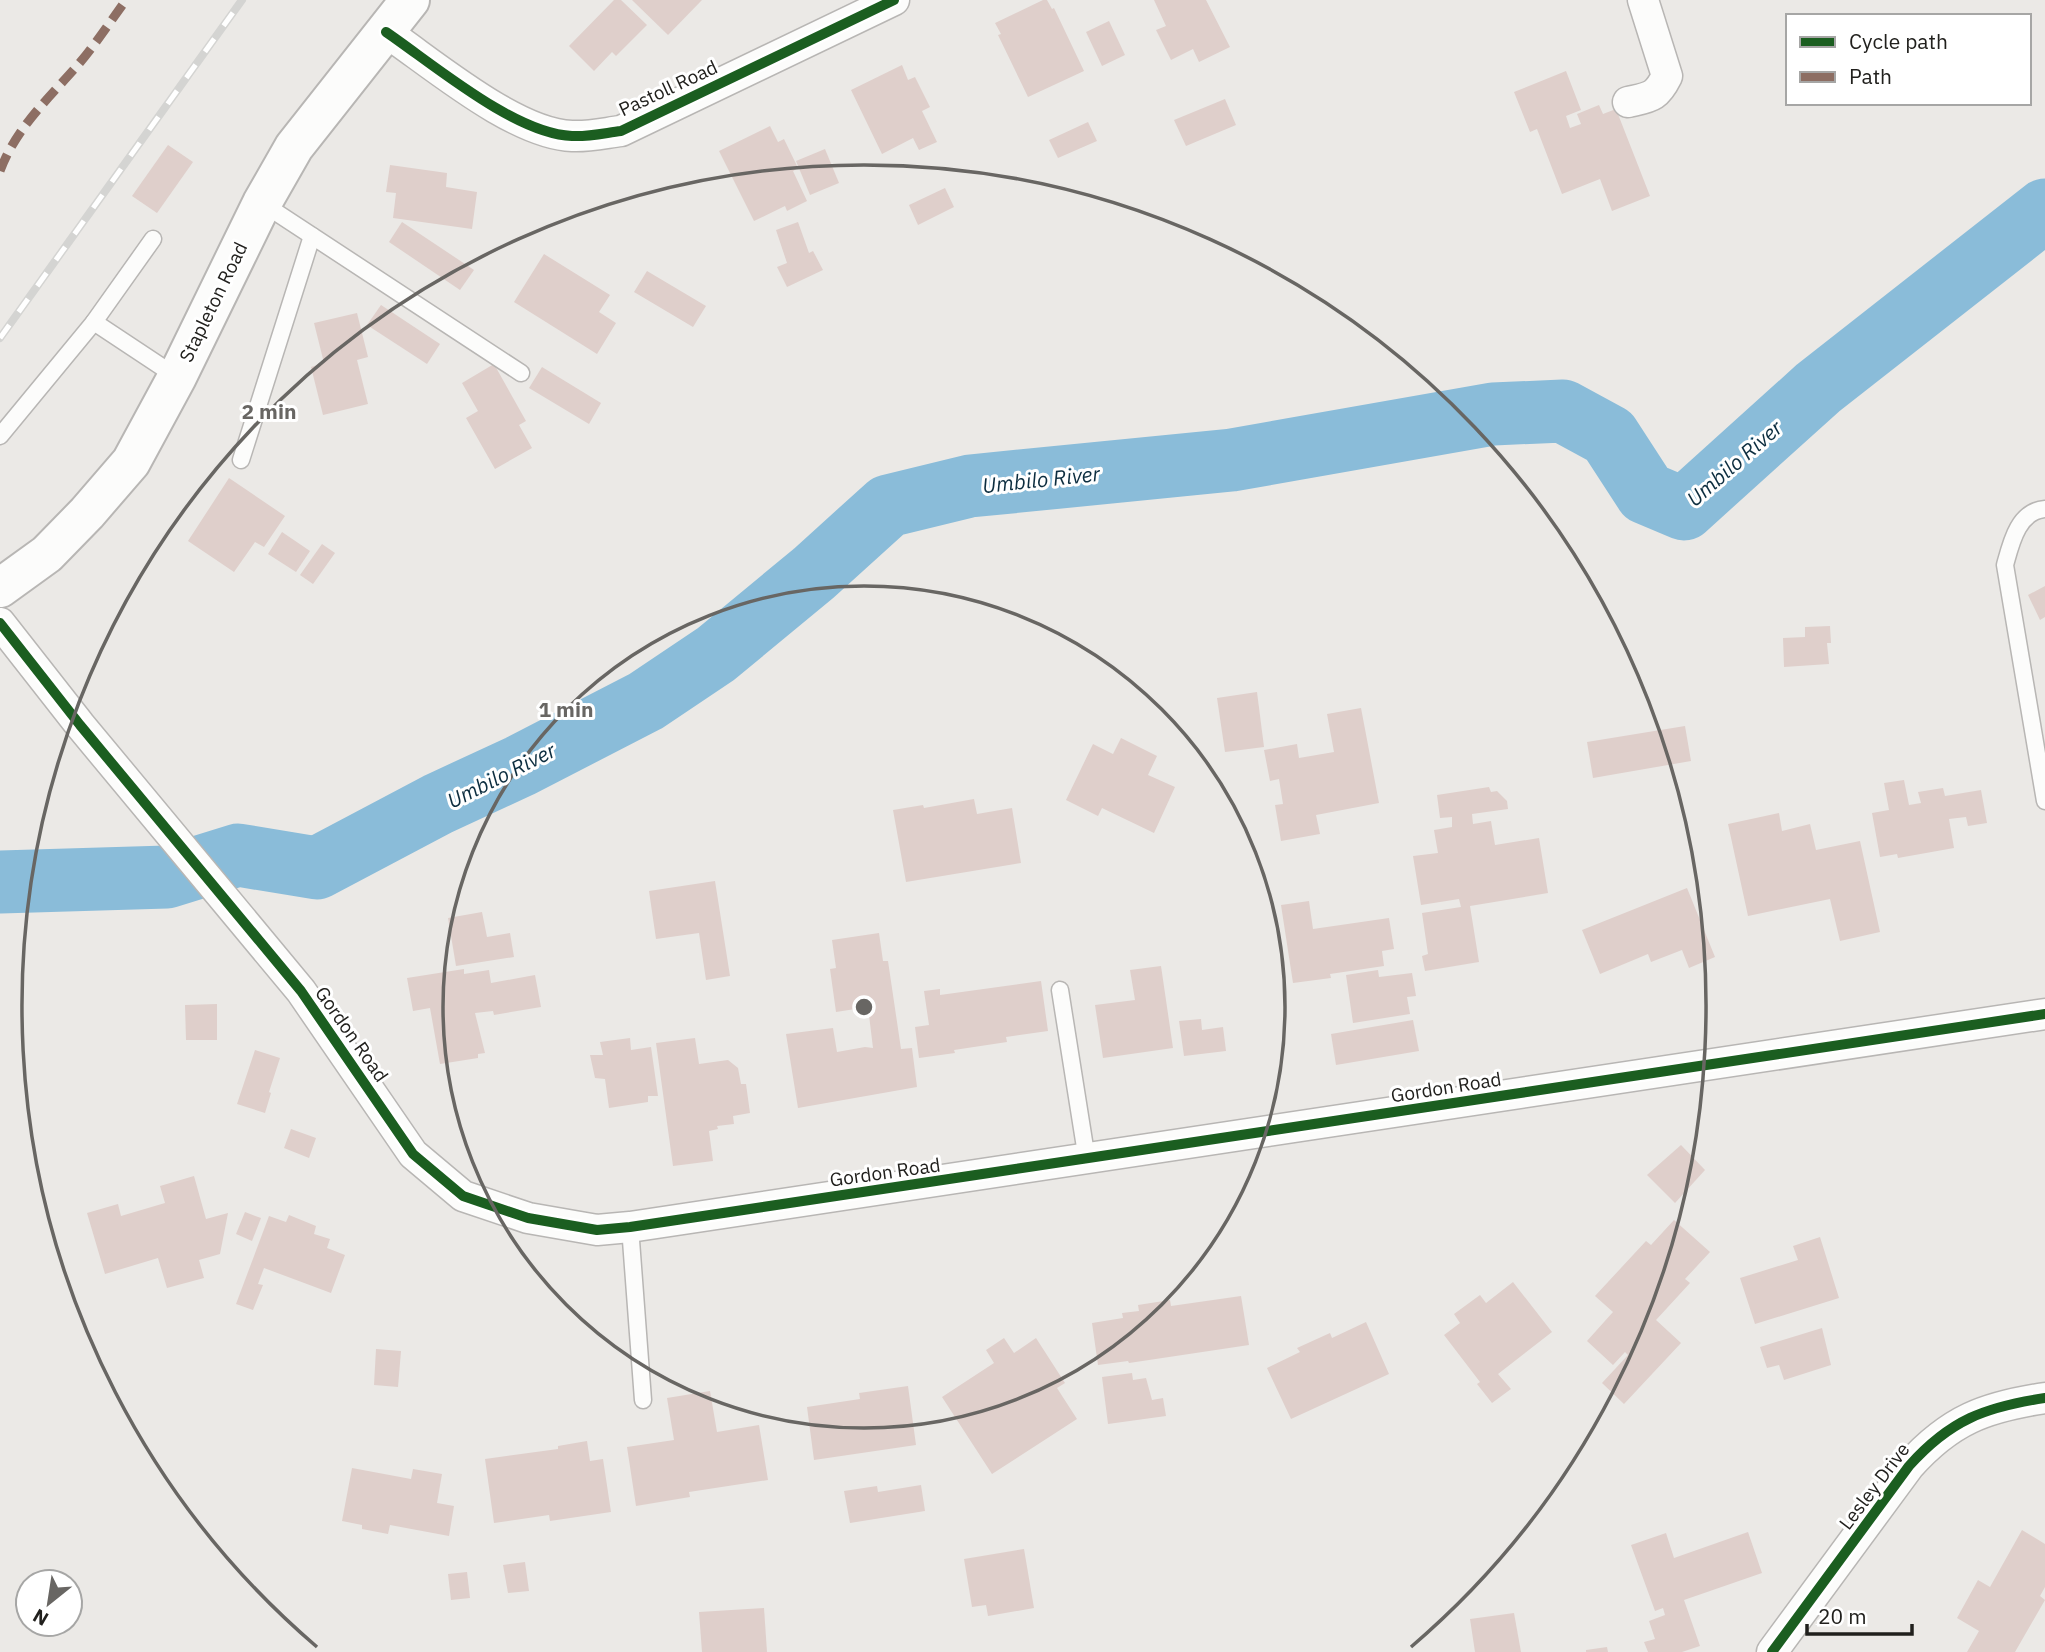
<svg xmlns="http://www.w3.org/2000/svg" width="2045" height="1652" viewBox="0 0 2045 1652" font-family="'IBM Plex Sans',sans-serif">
	<rect width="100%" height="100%" fill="#ebe9e6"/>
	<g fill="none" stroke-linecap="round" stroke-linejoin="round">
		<!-- river -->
		<polyline stroke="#8abcd9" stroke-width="63" points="0,882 167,877 238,855 317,868 438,804 520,766 646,701 716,654 814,573 888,506 970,486 1232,460 1493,414 1563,411 1609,436 1646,493 1684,509 1818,388 2045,210"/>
	</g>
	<!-- building -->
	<g fill="#dfcfcb">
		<polygon points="614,0 621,0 647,25 616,56 612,52 594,71 569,46"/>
		<polygon points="632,0 702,0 668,35"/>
		<polygon points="1043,0 1047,0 1052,9 1054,8 1084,71 1028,97 998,35 1001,34 995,23"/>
		<polygon points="1154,0 1206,0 1230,47 1199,62 1193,49 1171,60 1156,30 1166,26"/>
		<polygon points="1109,21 1125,55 1102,66 1086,32"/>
		<polygon points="902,65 908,80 915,77 930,107 922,111 937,142 919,150 913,138 882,154 851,90"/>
		<polygon points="1566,71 1581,110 1566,116 1570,128 1581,124 1577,114 1599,105 1603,114 1616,109 1650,196 1612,211 1600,179 1562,194 1537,129 1530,132 1514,92"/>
		<polygon points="1225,99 1236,125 1186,146 1174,120"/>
		<polygon points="1088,122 1097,141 1058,158 1049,140"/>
		<polygon points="770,126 778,142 784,139 798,168 793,171 807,201 787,211 785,206 754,221 719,151"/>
		<polygon points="168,145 193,162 157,213 132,196"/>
		<polygon points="825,149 839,183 810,195 796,161"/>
		<polygon points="390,165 447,173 446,187 477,192 472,229 393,218 396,193 386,192"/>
		<polygon points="945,188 954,207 918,225 909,205"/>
		<polygon points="402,222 474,270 460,290 389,242"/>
		<polygon points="798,222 809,253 813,251 823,270 787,287 777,267 787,263 776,230"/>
		<polygon points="544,254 610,295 599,312 616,323 597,354 514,302"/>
		<polygon points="647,271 706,306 693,327 634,292"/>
		<polygon points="381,305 440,344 427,364 367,325"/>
		<polygon points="357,313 368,357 357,360 368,404 323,415 311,367 324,363 314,323"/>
		<polygon points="494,364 526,421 519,425 532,448 495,469 466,418 478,411 462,383"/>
		<polygon points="542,367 601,403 589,424 529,388"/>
		<polygon points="229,478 285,516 264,547 255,542 234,572 188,541"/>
		<polygon points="282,532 310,551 296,572 268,554"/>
		<polygon points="322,544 335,553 313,584 300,575"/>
		<polygon points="2045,586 2045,617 2040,620 2028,595"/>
		<polygon points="1830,626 1831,643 1827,643 1829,664 1784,667 1783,638 1805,637 1805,627"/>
		<polygon points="1257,692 1264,747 1225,752 1217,698"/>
		<polygon points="1361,708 1379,803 1316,815 1320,834 1281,841 1275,805 1283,804 1279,779 1270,781 1264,750 1297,744 1299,758 1334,752 1327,714"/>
		<polygon points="1685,726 1691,761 1593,778 1587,742"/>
		<polygon points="1121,738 1157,756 1148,775 1175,787 1154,833 1102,808 1098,816 1066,800 1093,744 1113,754"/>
		<polygon points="1904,780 1909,805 1921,803 1918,792 1943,788 1945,796 1981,790 1987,823 1968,826 1966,817 1949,819 1954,848 1898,858 1897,854 1880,857 1872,813 1889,810 1884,783"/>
		<polygon points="1489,787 1491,792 1497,791 1507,801 1508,809 1472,814 1473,824 1491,821 1495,845 1539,838 1548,893 1470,906 1479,962 1425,971 1422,956 1428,954 1422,913 1461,907 1459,899 1421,905 1413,856 1438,853 1434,830 1452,827 1452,817 1440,818 1437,795"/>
		<polygon points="974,799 977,814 1012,808 1021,863 906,882 893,810 923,805 924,808"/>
		<polygon points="1779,813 1782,831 1810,824 1816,850 1860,841 1880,932 1840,941 1830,899 1748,916 1728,824"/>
		<polygon points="715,881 730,976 706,980 699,933 656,939 649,891"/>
		<polygon points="1687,888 1715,957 1689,968 1682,950 1651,962 1648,954 1600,974 1582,930"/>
		<polygon points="1309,901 1313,929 1389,918 1394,949 1382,951 1384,966 1330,974 1331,978 1293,983 1281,905"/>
		<polygon points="482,912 487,937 510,933 514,957 456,966 448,918"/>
		<polygon points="879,933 883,961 888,961 901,1049 912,1048 917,1087 798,1108 786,1034 833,1028 837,1052 865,1047 873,1048 868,1007 836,1012 830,969 836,968 832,940"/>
		<polygon points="1161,966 1173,1048 1103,1058 1095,1005 1135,1000 1130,970"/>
		<polygon points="464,969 464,974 489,970 491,983 535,975 541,1007 494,1015 493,1011 475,1013 485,1053 478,1054 478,1058 440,1064 430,1008 413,1011 407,978"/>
		<polygon points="1378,970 1379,977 1412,973 1416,996 1407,997 1410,1014 1353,1023 1346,975"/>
		<polygon points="1041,981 1048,1031 1006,1037 1007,1042 954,1050 955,1053 919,1058 915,1027 929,1025 924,991 940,989 940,995"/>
		<polygon points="217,1004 217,1040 186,1040 185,1005"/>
		<polygon points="1201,1019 1202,1030 1223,1027 1226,1051 1184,1056 1179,1021"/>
		<polygon points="1413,1020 1419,1051 1336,1065 1331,1034"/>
		<polygon points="630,1038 631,1050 651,1047 658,1096 648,1096 648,1102 609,1108 605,1079 595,1078 590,1055 603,1055 600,1042"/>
		<polygon points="695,1038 699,1064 728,1060 738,1068 741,1084 746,1084 750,1113 733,1116 734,1124 717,1126 718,1129 709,1131 713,1161 673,1166 656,1043"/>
		<polygon points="255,1050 280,1058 269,1092 271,1093 265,1113 237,1104"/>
		<polygon points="291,1129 316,1138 309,1158 284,1148"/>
		<polygon points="1681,1145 1705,1170 1675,1203 1647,1175"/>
		<polygon points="194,1176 206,1219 228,1213 220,1254 199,1260 204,1278 167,1288 158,1258 105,1274 87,1213 118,1204 121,1216 165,1203 160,1186"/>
		<polygon points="245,1212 261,1218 252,1241 236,1234"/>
		<polygon points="289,1215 316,1226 314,1234 330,1239 327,1248 345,1255 331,1293 264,1268 258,1284 263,1285 253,1310 236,1304 269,1216 286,1222"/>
		<polygon points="1674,1220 1710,1252 1685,1279 1690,1283 1656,1320 1681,1343 1624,1404 1602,1383 1628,1355 1625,1352 1613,1365 1587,1341 1613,1312 1595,1296 1646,1241 1651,1245"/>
		<polygon points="1820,1237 1839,1298 1755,1324 1740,1278 1798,1260 1793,1246"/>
		<polygon points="1513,1282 1552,1332 1498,1374 1511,1389 1492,1403 1477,1384 1480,1382 1444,1335 1460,1323 1454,1314 1480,1295 1486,1303"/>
		<polygon points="1241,1296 1249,1345 1129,1363 1128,1361 1098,1365 1092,1323 1123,1318 1122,1313 1139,1311 1138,1305 1170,1300 1171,1306"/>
		<polygon points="1366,1322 1389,1374 1291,1419 1267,1368 1300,1352 1297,1348 1330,1333 1332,1338"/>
		<polygon points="1822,1328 1831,1365 1784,1380 1779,1365 1767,1368 1760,1347"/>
		<polygon points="1004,1338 1014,1353 1036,1338 1065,1383 1057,1388 1077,1419 992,1474 942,1397 994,1363 986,1350"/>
		<polygon points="376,1349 401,1351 398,1387 374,1385"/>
		<polygon points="1132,1373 1133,1380 1146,1378 1152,1400 1163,1398 1166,1416 1108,1424 1102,1377"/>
		<polygon points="908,1386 916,1445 814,1460 807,1407 860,1399 859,1393"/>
		<polygon points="710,1391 717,1432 759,1425 768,1480 689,1492 690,1497 636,1506 627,1447 674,1440 667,1398"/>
		<polygon points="587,1441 590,1461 603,1459 611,1512 550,1521 549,1515 494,1523 485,1459 558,1449 558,1446"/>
		<polygon points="352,1468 411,1479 413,1469 442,1474 437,1503 454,1506 449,1536 390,1525 388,1534 362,1529 362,1525 342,1521"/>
		<polygon points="921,1485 925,1511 850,1523 844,1491 877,1486 878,1492"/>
		<polygon points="2022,1530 2045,1544 2045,1587 2040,1596 2045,1600 2015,1652 1967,1652 1979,1631 1957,1618 1978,1580 1990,1587"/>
		<polygon points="1748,1532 1762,1573 1684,1600 1700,1646 1682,1652 1648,1652 1644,1642 1655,1639 1649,1621 1665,1615 1663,1608 1655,1611 1631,1545 1666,1533 1674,1558"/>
		<polygon points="1024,1549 1034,1608 988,1616 986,1605 972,1607 964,1559"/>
		<polygon points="525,1562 529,1591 508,1593 503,1565"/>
		<polygon points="467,1572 470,1598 451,1600 448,1574"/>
		<polygon points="764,1608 767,1652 702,1652 699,1612"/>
		<polygon points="1514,1613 1521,1652 1475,1652 1470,1619"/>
		<polygon points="1607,1647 1608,1652 1586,1652 1586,1650"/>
	</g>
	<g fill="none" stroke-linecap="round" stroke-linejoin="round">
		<defs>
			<g id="lane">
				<polyline points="262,203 521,373"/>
				<polyline points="94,322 153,239"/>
				<polyline points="0,436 94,322 177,377"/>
				<polyline points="241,460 312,236"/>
				<path d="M 2045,509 C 2018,511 2011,543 2005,565 L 2045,801"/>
				<polyline points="1060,990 1087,1160"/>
				<polyline points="630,1227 643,1400"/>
			</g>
			<g id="street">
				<path d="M 386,32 C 433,64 515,134 572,136 C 588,137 605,133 621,131 L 894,0"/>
				<path d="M 1628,102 C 1650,97 1656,98 1667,76 L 1643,0"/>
				<polyline points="0,623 80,725 301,991 413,1154 463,1196 528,1218 597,1230 630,1227 2045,1014"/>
				<path d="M 1772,1652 L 1909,1466 C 1950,1420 1985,1407 2045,1398"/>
			</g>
			<polyline id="secondary" points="0,588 47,554 87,513 131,462 177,377 262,203 294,147 410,0"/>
		</defs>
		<!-- lane casing -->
		<use href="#lane" stroke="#b8b6b4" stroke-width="19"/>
		<!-- street casing -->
		<use href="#street" stroke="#b8b6b4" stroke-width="33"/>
		<!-- secondary casing -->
		<use href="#secondary" stroke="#b8b6b4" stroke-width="42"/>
		<!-- lane -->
		<use href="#lane" stroke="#fcfcfb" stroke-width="16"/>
		<!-- street -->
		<use href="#street" stroke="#fcfcfb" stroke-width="30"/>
		<!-- secondary -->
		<use href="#secondary" stroke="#fcfcfb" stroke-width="38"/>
		<defs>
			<polyline id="rail" points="0,338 242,0"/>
		</defs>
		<!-- rail casing -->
		<use href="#rail" stroke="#d4d4d2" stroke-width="8"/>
		<!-- rail -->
		<use href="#rail" stroke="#fff" stroke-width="5" stroke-dasharray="16" stroke-linecap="butt"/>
		<!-- quiet -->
		<path stroke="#8d6e63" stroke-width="9" stroke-dasharray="18 9" stroke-linecap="butt" d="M 0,171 C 16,128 48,99 77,66 C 95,45 110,22 126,0"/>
		<defs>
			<g id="cycleway">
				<path d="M 386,32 C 433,64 515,134 572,136 C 588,137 605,133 621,131 L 894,0"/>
				<polyline points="0,623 80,725 301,991 413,1154 463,1196 528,1218 597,1230 630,1227 2045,1014"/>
				<path d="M 1772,1652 L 1909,1466 C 1950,1420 1985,1407 2045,1398"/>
			</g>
		</defs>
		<!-- cycleway casing -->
		<use href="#cycleway" stroke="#fff" stroke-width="15"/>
		<!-- cycleway -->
		<use href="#cycleway" stroke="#1b5e20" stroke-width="10"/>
	</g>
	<!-- distance rings -->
	<g fill="none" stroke="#686663" stroke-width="3.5">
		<circle cx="864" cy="1007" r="421"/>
		<path d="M317 1647A842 842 0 1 1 1411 1647"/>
	</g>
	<g text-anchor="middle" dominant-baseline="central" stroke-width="6" stroke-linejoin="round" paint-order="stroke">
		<!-- street labels -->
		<g font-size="19" fill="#21201d" stroke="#fff">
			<text transform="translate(668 88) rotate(-25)">Pastoll Road</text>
			<text transform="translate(213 302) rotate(-64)">Stapleton Road</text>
			<text transform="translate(352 1034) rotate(55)">Gordon Road</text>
			<text transform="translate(1446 1087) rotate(-9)">Gordon Road</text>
			<text transform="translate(885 1172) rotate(-8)">Gordon Road</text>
			<text transform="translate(1874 1486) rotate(-53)">Lesley Drive</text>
		</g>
		<!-- water labels -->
		<g font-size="21" font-style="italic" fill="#0c2d3f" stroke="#fff">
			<text transform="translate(1734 463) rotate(-41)">Umbilo River</text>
			<text transform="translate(1041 479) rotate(-6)">Umbilo River</text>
			<text transform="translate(501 775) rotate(-27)">Umbilo River</text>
		</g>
	</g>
	<circle cx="864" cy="1007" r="10" fill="#686663" stroke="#fff" stroke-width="3.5"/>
	<g font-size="21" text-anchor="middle" font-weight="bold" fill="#686663" stroke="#fff" stroke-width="6" stroke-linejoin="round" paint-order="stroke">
		<text x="269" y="419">2 min</text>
		<text x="566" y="717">1 min</text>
	</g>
	<!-- legend -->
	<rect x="1786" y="14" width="245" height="91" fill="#ffffff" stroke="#a6a6a5" stroke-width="2"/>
	<rect x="1800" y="37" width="35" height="10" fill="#1b5e20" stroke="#a6a6a5" stroke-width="2"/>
	<text x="1849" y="49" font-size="21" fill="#21201d">Cycle path</text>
	<rect x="1800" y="72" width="35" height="10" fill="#8d6e63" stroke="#a6a6a5" stroke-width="2"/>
	<text x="1849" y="84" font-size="21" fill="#21201d">Path</text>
	<!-- north arrow -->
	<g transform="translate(49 1603) rotate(210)"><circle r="33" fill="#ffffff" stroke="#a6a6a5" stroke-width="2"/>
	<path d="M0-5L12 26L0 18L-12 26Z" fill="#686663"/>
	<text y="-10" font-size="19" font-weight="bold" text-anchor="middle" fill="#21201d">N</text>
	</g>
	<!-- scale -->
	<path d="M1807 1624v10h105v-10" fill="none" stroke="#21201d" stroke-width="3.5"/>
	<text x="1818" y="1624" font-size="21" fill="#21201d" stroke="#ffffff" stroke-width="5" paint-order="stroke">20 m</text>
</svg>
